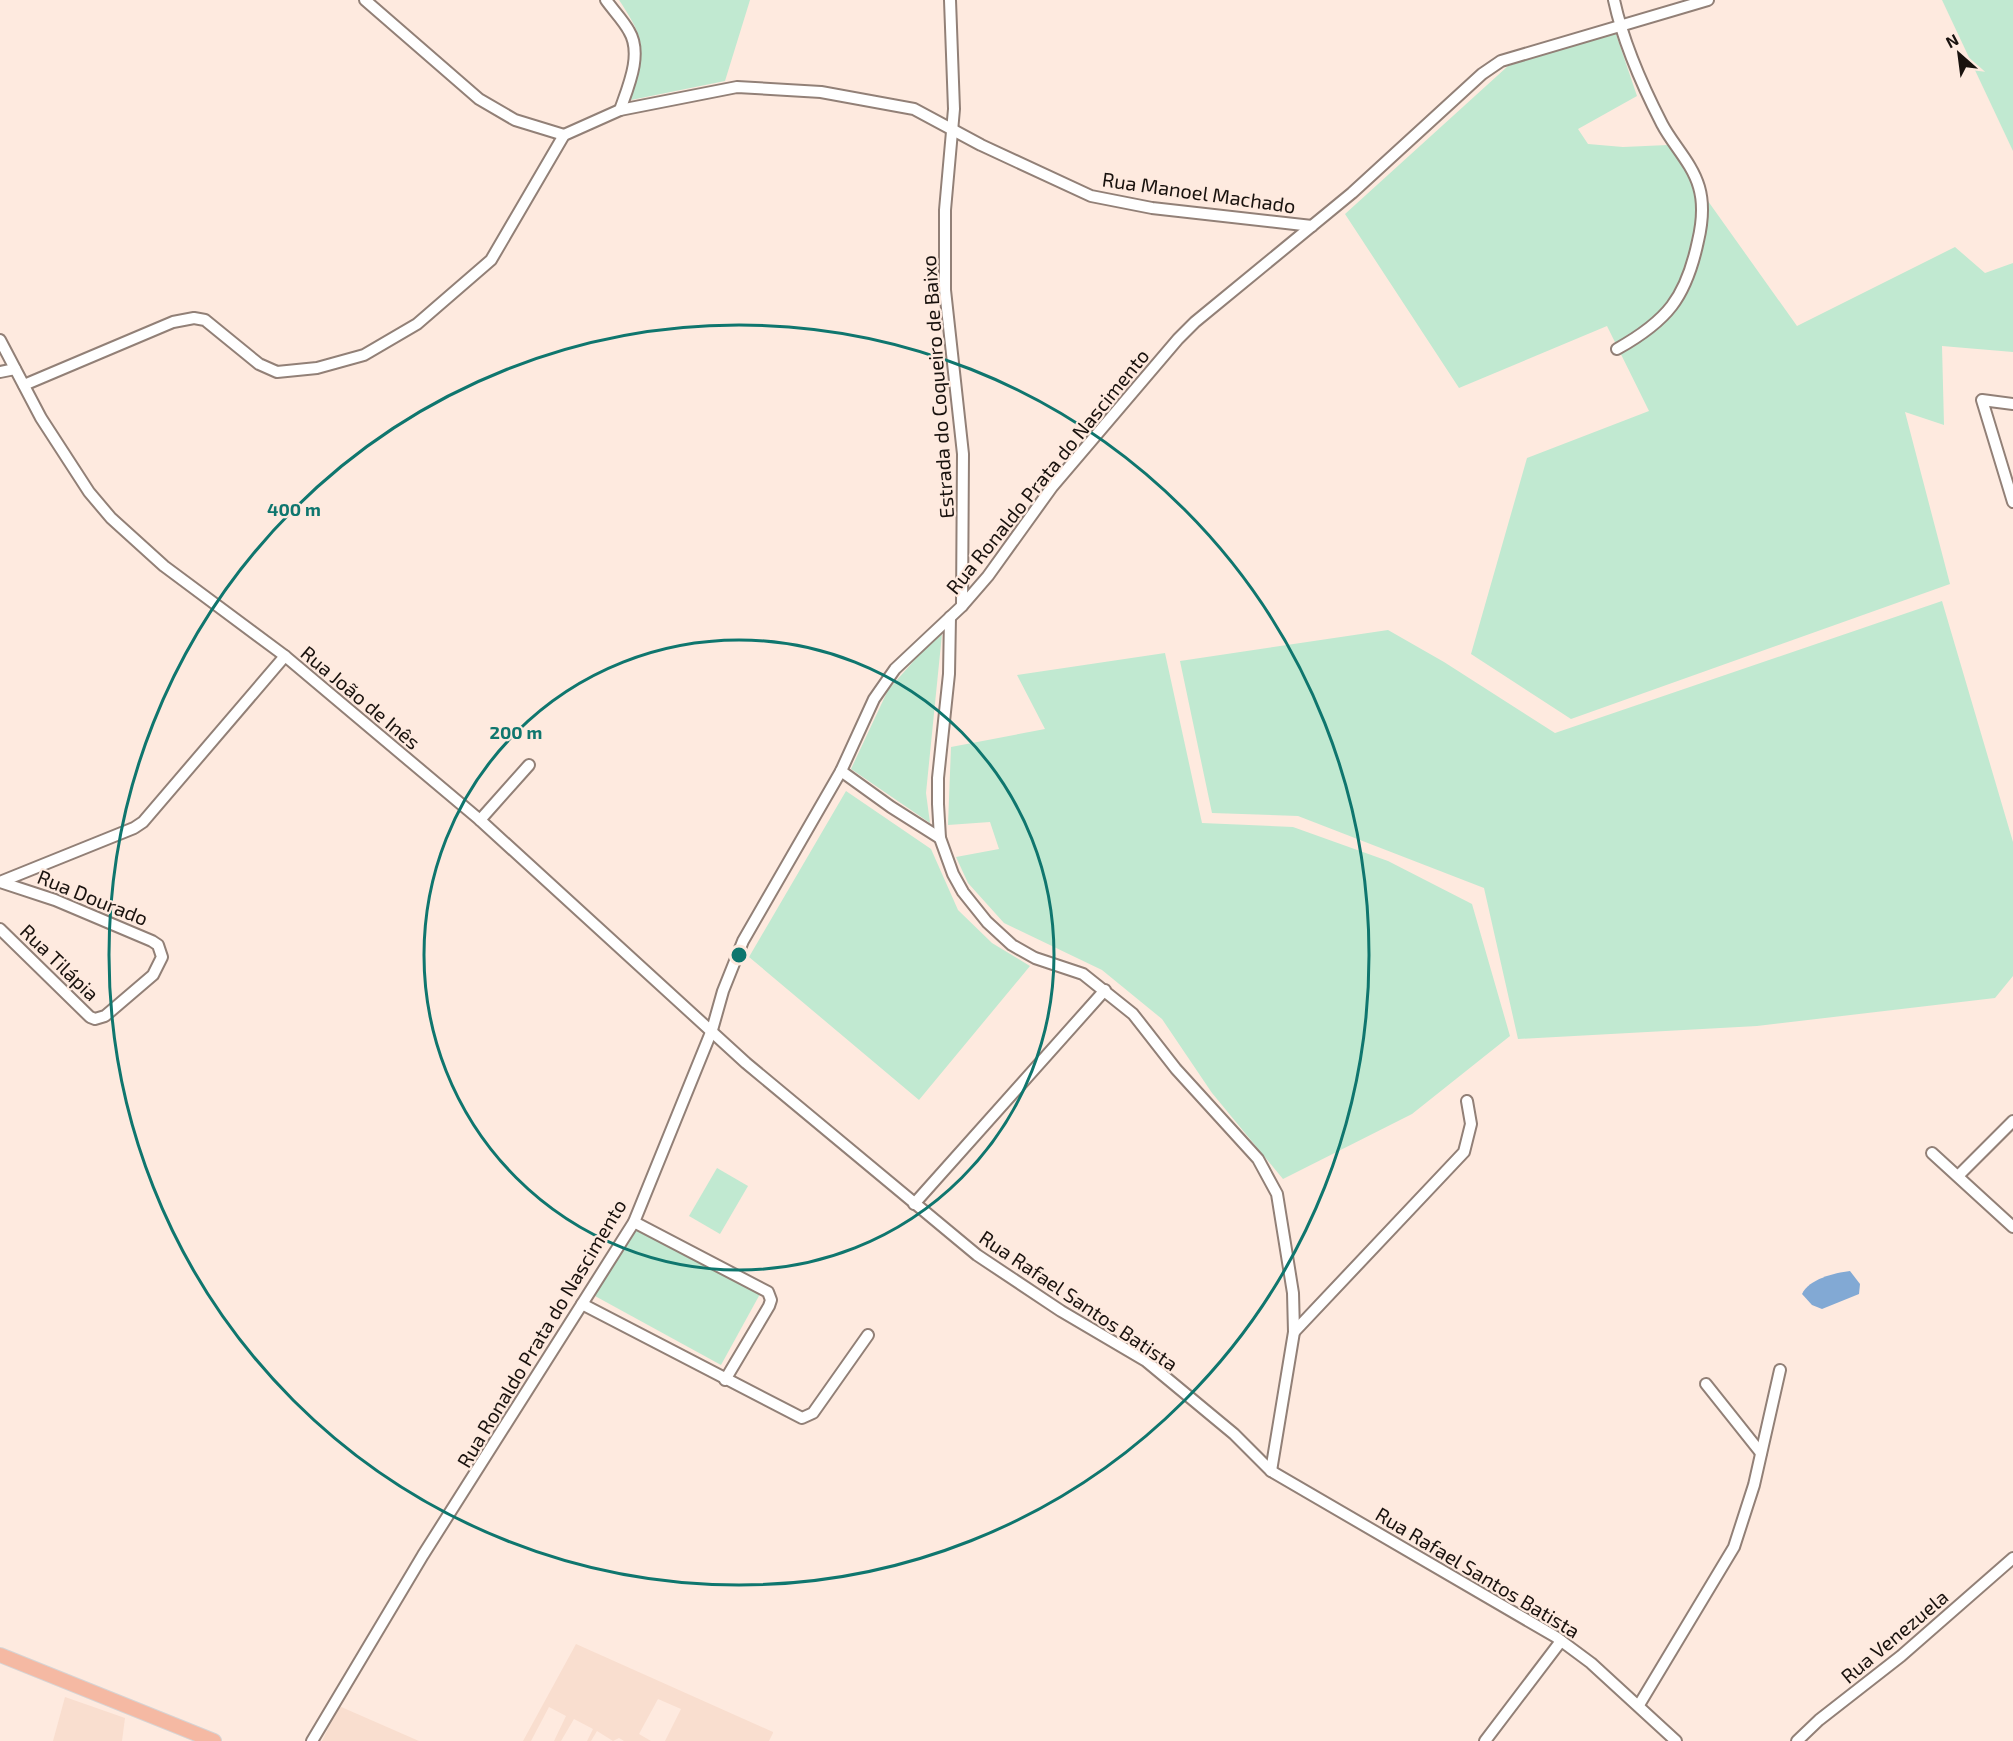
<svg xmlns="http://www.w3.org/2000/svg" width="2013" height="1741" viewBox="0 0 2013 1741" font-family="'Exo 2',sans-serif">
	<rect width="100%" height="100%" fill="#feeadf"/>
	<!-- built -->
	<g fill="#f9decf">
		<polygon points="576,1644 773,1732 773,1733 769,1741 665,1741 681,1709 658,1699 639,1734 651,1741 624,1741 619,1738 613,1741 597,1731 591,1741 587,1741 593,1729 574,1719 561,1741 554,1741 566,1716 549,1707 531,1741 523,1741"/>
		<polygon points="65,1697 125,1718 122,1741 53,1741"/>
		<polygon points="339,1706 419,1741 322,1741"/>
	</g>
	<!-- green -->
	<g fill="#c1e9d1">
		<path d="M 619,0 L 750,0 L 725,81 L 631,100 C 644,50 649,45 619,0 Z"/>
		<polygon points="1942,0 2013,0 2013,151"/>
		<polygon points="1615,31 1637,96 1578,129 1588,144 1623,147 1668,145 1797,326 1955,247 1985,273 2013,263 2013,352 1942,346 1944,425 1905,412 1950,584 1571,719 1471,654 1527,458 1649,411 1607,326 1459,388 1345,214 1508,66"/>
		<polygon points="1942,601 2013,842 2013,976 1995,998 1757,1026 1518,1039 1484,888 1298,816 1212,813 1180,661 1388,630 1444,662 1555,733"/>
		<polygon points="942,634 926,793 930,823 851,769 888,690 919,655"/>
		<polygon points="1165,653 1202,823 1293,827 1388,861 1472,904 1510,1036 1412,1114 1283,1179 1212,1093 1162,1019 1102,970 1004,923 968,883 956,857 999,849 990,822 948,825 951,747 1045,729 1017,675"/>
		<polygon points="846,791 931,849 958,910 992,943 1030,966 919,1100 749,957"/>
		<polygon points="717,1168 748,1186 720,1234 689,1216"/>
		<polygon points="635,1225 760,1294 721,1365 595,1296"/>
	</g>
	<!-- water -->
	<path fill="#82a9d4" d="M 1850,1271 L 1860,1284 L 1859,1294 L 1822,1309 L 1812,1305 L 1802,1294 C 1809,1279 1834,1273 1850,1271 Z"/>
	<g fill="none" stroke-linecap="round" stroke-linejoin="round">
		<defs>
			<g id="minor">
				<polyline points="365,0 479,99 515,120 564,135"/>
				<path d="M 606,0 C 613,10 623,20 629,31 C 643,54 628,87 620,110"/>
				<polyline points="950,0 954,109 945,210 945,290 963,454 962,606"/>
				<path d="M 1614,0 C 1623,42 1642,85 1662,124 C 1673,145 1692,163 1699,187 C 1704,204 1702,224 1698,241 C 1686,298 1667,321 1617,349"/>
				<polyline points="0,340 41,418 89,492 111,518 164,566 285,656 480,820 746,1063 977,1255 1061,1311 1146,1361 1234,1434 1271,1471 1556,1637 1591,1663 1676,1741"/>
				<polyline points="0,372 15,369"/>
				<polyline points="24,385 173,322 194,318 205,320 259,364 277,372 317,368 364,355 417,324 491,260 564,135 620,110 737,87 821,92 914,109 981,145 1091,196 1152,208 1312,226"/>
				<polyline points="2013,404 1982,400 2013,502"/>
				<polyline points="950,617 949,674 938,778 938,804 940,838 953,874 963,892 987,922 1012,945 1035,958 1083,974 1133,1014 1176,1069 1258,1159 1277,1194 1293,1293 1294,1332 1271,1471"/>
				<polyline points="841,771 891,807 940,838"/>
				<polyline points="480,820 529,765"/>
				<polyline points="0,882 55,900 152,941 158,945 162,957 153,975 105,1016 95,1019 90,1017 0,929"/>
				<polyline points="0,882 134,828 143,822 285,656"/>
				<polyline points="1932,1153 2013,1227"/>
				<polyline points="1958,1176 2013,1121"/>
				<polyline points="914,1204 1105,990"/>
				<polyline points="634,1222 768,1292 771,1300 769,1306 725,1380"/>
				<polyline points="582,1304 802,1418 813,1413 868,1335"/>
				<polyline points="1294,1332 1464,1152 1471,1124 1467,1101"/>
				<polyline points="1706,1384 1761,1453"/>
				<polyline points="1639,1705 1734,1547 1754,1485 1780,1370"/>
				<polyline points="312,1741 423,1555 634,1222 712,1030 723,991 743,941 841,771 874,699 895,669 962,606 988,576 1052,487 1178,339 1195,322 1352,193 1482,74 1501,61 1708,0"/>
				<polyline points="1485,1741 1561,1641"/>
				<polyline points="1797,1741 1819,1720 1901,1656 2013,1558"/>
			</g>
			<polyline id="major" points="0,1655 214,1741"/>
		</defs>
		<!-- minor casing -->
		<use href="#minor" stroke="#928077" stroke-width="14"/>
		<!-- major casing -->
		<use href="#major" stroke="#d6d4d4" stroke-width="16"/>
		<!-- minor -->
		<use href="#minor" stroke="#fff" stroke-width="10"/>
		<!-- major -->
		<use href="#major" stroke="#f5b9a3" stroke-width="14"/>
	</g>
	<!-- distance rings -->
	<g fill="none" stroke="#0f766e" stroke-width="3">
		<circle cx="739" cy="955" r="315"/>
		<circle cx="739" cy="955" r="630"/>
	</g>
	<g text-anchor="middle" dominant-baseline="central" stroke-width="4.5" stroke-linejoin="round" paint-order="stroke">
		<!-- street labels -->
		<g font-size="20" fill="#19120e" stroke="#feeadf">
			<text transform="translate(1199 192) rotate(8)">Rua Manoel Machado</text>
			<text transform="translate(937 387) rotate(-94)">Estrada do Coqueiro de Baixo</text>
			<text transform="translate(1047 471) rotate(-51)">Rua Ronaldo Prata do Nascimento</text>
			<text transform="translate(361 697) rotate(40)">Rua João de Inês</text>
			<text transform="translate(93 897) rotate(22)">Rua Dourado</text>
			<text transform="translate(60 962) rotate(44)">Rua Tilápia</text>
			<text transform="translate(1079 1300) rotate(34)">Rua Rafael Santos Batista</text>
			<text transform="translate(541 1333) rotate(-59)">Rua Ronaldo Prata do Nascimento</text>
			<text transform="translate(1478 1572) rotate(31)">Rua Rafael Santos Batista</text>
			<text transform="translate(1894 1636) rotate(-40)">Rua Venezuela</text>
		</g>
	</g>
	<circle cx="739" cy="955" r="9" fill="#0f766e" stroke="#feeadf" stroke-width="3"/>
	<g font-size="18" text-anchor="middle" font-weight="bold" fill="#0f766e" stroke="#feeadf" stroke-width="4.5" stroke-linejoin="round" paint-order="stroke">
		<text x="294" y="516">400 m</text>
		<text x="516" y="739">200 m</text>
	</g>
	<!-- north arrow -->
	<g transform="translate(1959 54) rotate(332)" stroke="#feeadf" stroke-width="4.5" paint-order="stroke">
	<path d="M0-4.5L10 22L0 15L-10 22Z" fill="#19120e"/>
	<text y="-9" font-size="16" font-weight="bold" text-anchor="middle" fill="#19120e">N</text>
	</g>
</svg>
